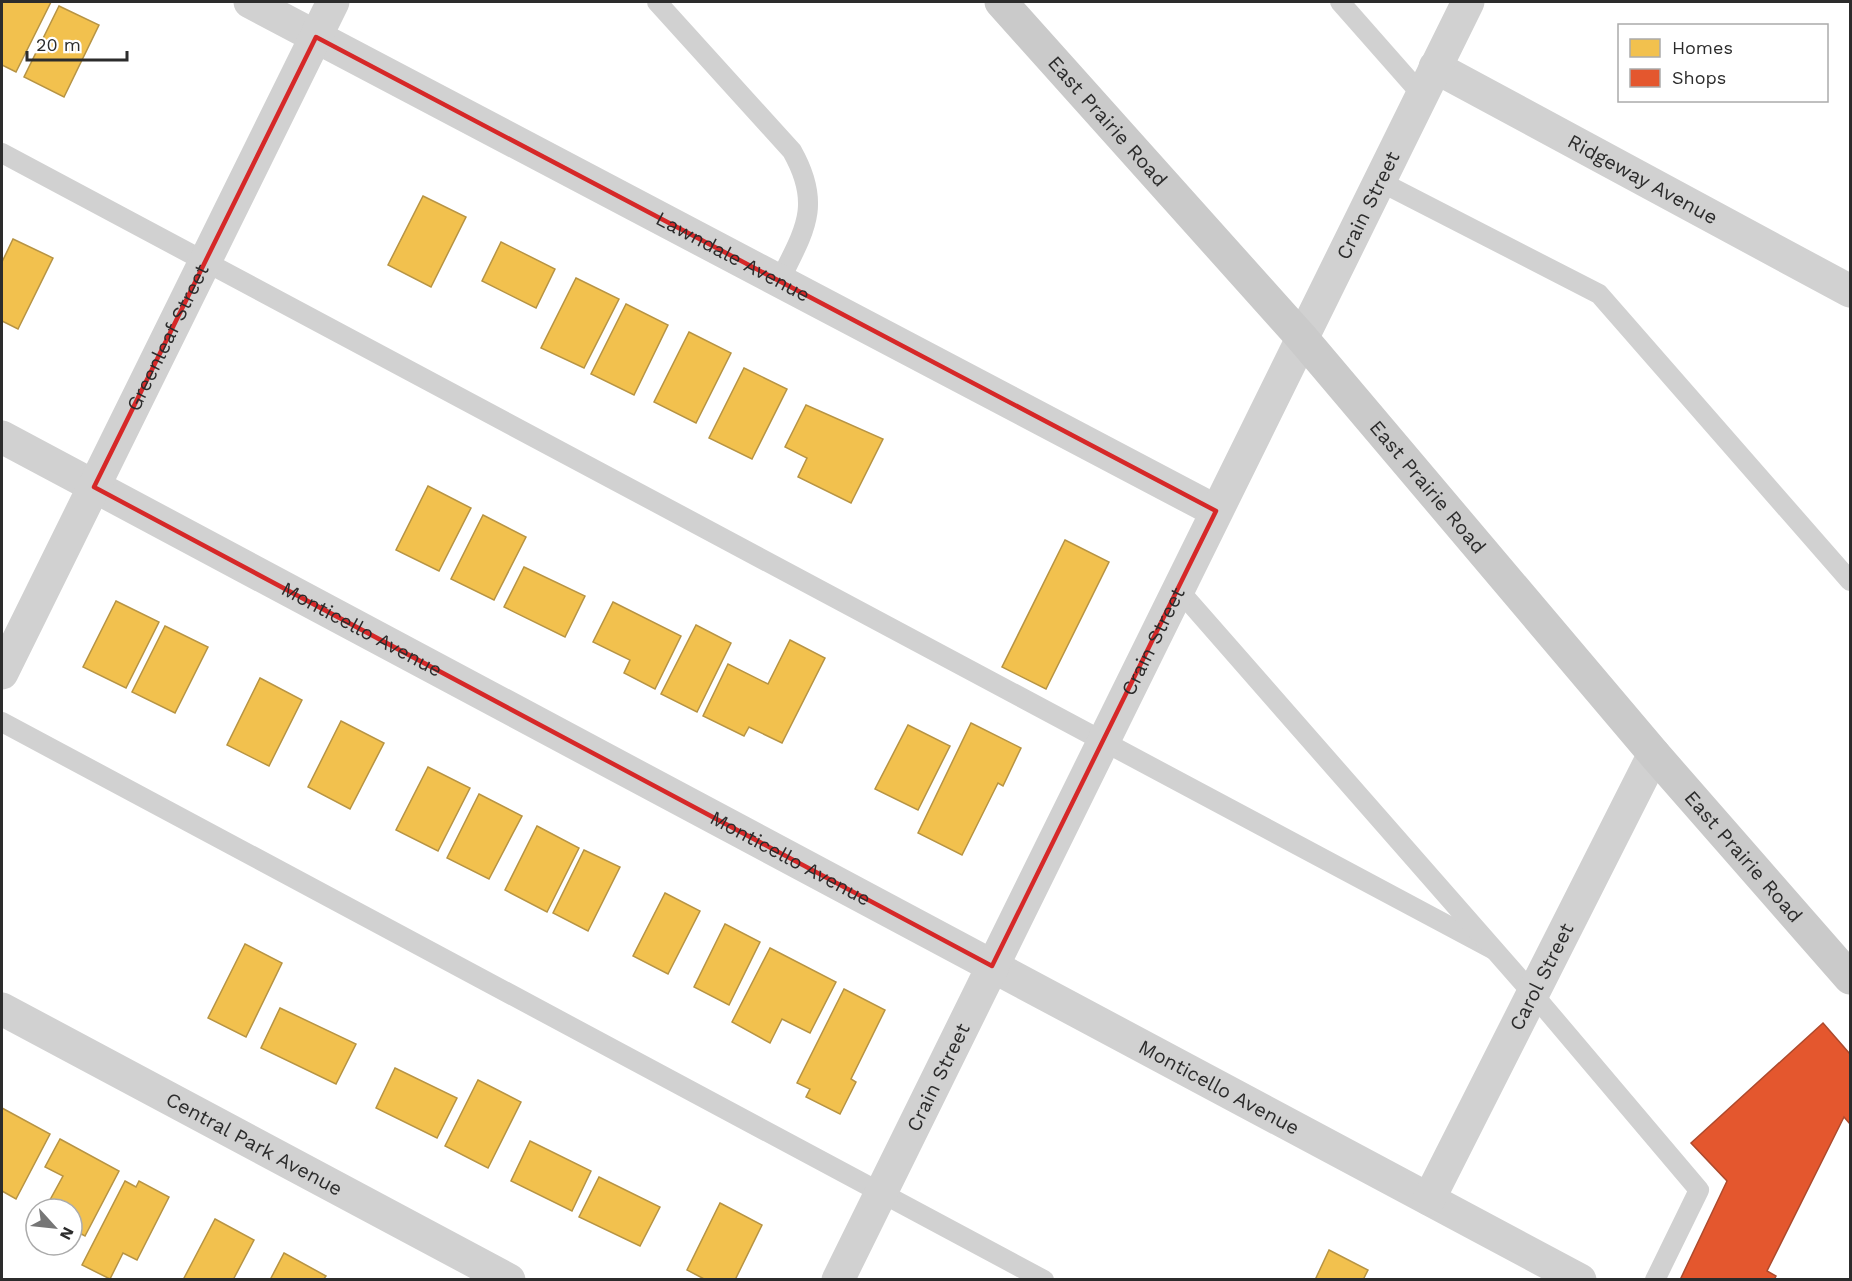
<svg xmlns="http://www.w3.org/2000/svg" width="1852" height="1281" viewBox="0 0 1852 1281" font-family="'Work Sans',sans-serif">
	<rect width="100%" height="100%" fill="#fff"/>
	<!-- homes -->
	<g fill="#f2c14e" stroke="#b79444" stroke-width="1.5">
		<polygon points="2,2 51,2 16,72 2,65"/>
		<polygon points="59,6 99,25 64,97 24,77"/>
		<polygon points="423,196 466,217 431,287 388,265"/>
		<polygon points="13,239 53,258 18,329 2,321 2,262"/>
		<polygon points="501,242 555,269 536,308 482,281"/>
		<polygon points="576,278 619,299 584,368 541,348"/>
		<polygon points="626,304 668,325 634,395 591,374"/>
		<polygon points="689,332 731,353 696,423 654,402"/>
		<polygon points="744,368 787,389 752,459 709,438"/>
		<polygon points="806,405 883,439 851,503 798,477 807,458 785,447"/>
		<polygon points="428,486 471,508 439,571 396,550"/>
		<polygon points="483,515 526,537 494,600 451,579"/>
		<polygon points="1065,540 1109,562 1046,689 1002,667"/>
		<polygon points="524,567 585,596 565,637 504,607"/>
		<polygon points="116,601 159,622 126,688 83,667"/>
		<polygon points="613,602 681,636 655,689 624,673 630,660 593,642"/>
		<polygon points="696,625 731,643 697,712 661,694"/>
		<polygon points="165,626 208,647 175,713 132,692"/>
		<polygon points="790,640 825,658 782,743 749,727 744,736 703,716 728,664 768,684"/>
		<polygon points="260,678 302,700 269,766 227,745"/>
		<polygon points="341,721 384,743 350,809 308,787"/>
		<polygon points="971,723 1021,748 1003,786 998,783 962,855 918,833"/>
		<polygon points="908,725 950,746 918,810 875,789"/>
		<polygon points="428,767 470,788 438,851 396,830"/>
		<polygon points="479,794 522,816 489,879 447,858"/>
		<polygon points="537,826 579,848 547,912 505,890"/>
		<polygon points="584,850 620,867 588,931 553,913"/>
		<polygon points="665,893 700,911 668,974 633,956"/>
		<polygon points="725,924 760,942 729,1005 694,987"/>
		<polygon points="245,944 282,963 246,1037 208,1018"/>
		<polygon points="770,948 836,982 810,1033 782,1019 770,1043 732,1022"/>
		<polygon points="844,989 885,1010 851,1079 856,1082 840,1114 806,1097 810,1089 797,1083"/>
		<polygon points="280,1008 356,1044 336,1084 261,1048"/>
		<polygon points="395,1068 457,1098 437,1138 376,1108"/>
		<polygon points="478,1080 521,1102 488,1168 445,1146"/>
		<polygon points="2,1108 50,1134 16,1199 2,1191"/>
		<polygon points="60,1139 119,1171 85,1236 72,1229 72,1209 45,1209 63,1176 45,1167"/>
		<polygon points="530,1141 591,1171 572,1211 511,1181"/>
		<polygon points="599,1177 660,1207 640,1246 579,1217"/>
		<polygon points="125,1181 136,1187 139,1181 169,1197 137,1260 123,1253 110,1279 82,1265"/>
		<polygon points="720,1203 762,1225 735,1280 706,1280 687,1270"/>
		<polygon points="215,1219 254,1240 233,1280 183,1280"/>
		<polygon points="1329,1250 1368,1270 1363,1280 1315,1280"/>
		<polygon points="284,1253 326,1276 323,1280 270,1280"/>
	</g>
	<!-- shops -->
	<polygon fill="#e4572e" stroke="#ad4a2d" stroke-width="1.5" points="1823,1023 1850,1054 1850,1124 1844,1117 1767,1271 1776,1276 1774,1280 1680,1280 1727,1181 1691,1143"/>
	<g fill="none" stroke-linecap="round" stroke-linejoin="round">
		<!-- lane -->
		<g stroke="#d1d1d1" stroke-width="20">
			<path d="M 657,2 L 792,151 C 823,206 804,231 779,282"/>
			<polyline points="1340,2 1422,95"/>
			<polyline points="2,153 1494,950"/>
			<polyline points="1379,181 1599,294 1850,581"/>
			<polyline points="1178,589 1533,994 1699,1190 1655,1280"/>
			<polyline points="2,722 1044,1280"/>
		</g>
		<!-- street -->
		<g stroke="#d1d1d1" stroke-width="33">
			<path id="s1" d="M 250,2 L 1216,511"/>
			<path id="s2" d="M 1435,67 L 1850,291"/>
			<path id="s3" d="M 2,437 L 1580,1280"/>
			<path id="s4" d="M 2,673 L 333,2"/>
			<path id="s5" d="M 2,1009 L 509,1280"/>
			<path id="s6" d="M 1429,1199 L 1654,754"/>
			<path id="s7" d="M 838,1280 L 1468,2"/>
		</g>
		<!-- secondary -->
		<path stroke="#cacaca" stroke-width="33" id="s8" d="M 1001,2 L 1302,338 L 1654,754 L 1850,978"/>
	</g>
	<!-- marked area -->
	<path fill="none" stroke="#d62828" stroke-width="4.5" stroke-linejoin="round" d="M 316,37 L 1216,511 L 992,966 L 94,487 Z"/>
	<g text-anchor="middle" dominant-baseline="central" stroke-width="6" stroke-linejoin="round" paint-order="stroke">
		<!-- street labels -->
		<g font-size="20" fill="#2c2c2c" stroke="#fff">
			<text stroke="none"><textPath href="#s8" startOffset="160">East Prairie Road</textPath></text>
			<text stroke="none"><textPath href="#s2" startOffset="236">Ridgeway Avenue</textPath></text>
			<text stroke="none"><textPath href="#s7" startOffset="1198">Crain Street</textPath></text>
			<text stroke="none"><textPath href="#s1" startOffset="546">Lawndale Avenue</textPath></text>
			<text stroke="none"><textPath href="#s4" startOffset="374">Greenleaf Street</textPath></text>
			<text stroke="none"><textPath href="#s8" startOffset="646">East Prairie Road</textPath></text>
			<text stroke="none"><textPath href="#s3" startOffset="408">Monticello Avenue</textPath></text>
			<text stroke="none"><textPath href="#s7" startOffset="712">Crain Street</textPath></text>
			<text stroke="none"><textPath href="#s8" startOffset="1132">East Prairie Road</textPath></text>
			<text stroke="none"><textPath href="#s3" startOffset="894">Monticello Avenue</textPath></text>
			<text stroke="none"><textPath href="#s6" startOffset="249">Carol Street</textPath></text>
			<text stroke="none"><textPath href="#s7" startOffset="226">Crain Street</textPath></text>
			<text stroke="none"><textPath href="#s3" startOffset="1380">Monticello Avenue</textPath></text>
			<text stroke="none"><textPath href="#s5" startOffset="286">Central Park Avenue</textPath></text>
		</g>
	</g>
	<!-- border -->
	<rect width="1852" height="1281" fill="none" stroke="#2c2c2c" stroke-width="6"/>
	<!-- legend -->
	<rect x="1618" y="24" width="210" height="78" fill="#ffffff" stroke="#ababab" stroke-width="1.5"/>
	<rect x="1630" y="39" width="30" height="18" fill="#f2c14e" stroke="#ababab" stroke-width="1.5"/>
	<text x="1672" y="54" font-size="18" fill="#2c2c2c">Homes</text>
	<rect x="1630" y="69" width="30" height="18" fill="#e4572e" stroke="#ababab" stroke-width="1.5"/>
	<text x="1672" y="84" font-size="18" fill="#2c2c2c">Shops</text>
	<!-- north arrow -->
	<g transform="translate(54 1227) rotate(117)"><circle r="28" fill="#ffffff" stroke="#ababab" stroke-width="1.5"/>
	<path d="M0-4.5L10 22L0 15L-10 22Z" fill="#767676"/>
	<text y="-9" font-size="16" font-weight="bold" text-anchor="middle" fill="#2c2c2c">N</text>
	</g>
	<!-- scale -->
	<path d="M27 51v9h100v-9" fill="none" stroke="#2c2c2c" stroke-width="3"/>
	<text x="36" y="51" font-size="18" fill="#2c2c2c" stroke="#ffffff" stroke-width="4.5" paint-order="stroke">20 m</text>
</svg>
